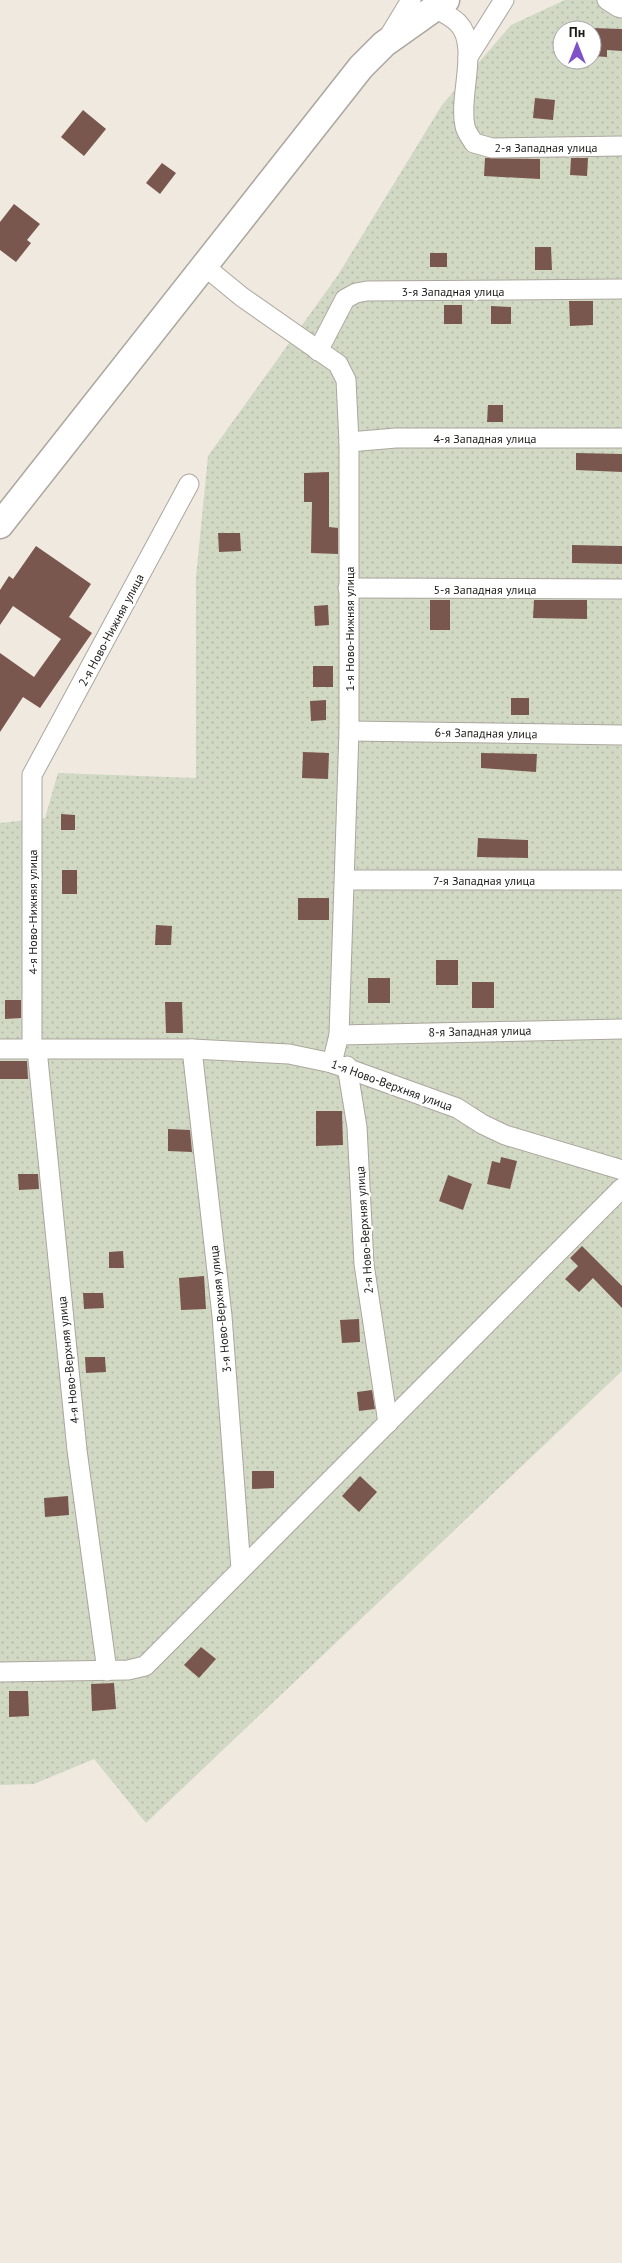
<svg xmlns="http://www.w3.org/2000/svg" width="622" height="2263" viewBox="0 0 622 2263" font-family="'PT Sans',sans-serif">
	<defs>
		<pattern id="garden-dots" width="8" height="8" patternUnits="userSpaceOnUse" patternTransform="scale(1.25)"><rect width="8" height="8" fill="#d1d9c4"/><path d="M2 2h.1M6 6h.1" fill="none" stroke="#b3baa8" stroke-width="1.8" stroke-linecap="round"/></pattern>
	</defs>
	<rect width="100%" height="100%" fill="#efe9e0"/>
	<!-- garden -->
	<path fill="url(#garden-dots)" fill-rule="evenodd" d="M 565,0 L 622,0 L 622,1371 L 146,1823 L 94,1759 L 34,1784 L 0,1785 L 0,823 L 45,818 L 58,773 L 196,778 L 196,577 L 208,456 L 338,275 L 442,105 L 511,25 ZM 562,30 L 592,30 L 592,60 L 562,60 Z"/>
	<!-- building -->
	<g fill="#7a574e">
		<polygon points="592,28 622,29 622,51 607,50 607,57 592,56"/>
		<polygon points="535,98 555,100 553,120 533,118"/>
		<polygon points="83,110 106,129 84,156 61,137"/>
		<polygon points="485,158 540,159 540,179 484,176"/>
		<polygon points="571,158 588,158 587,176 570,175"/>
		<polygon points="162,163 176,173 160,194 146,183"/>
		<polygon points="14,204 40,224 27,240 31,243 16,262 0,250 0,222"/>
		<polygon points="535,247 551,247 552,270 535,270"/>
		<rect x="430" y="253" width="17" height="14"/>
		<polygon points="569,301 593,301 593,325 570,326"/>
		<rect x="444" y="305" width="18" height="19"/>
		<polygon points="491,306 511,307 511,324 491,324"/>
		<polygon points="488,405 503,405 503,422 487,422"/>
		<polygon points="576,453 622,454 622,472 576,470"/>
		<polygon points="329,472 329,527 338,528 338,554 311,553 312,502 304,502 304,473"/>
		<polygon points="218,533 240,533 241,551 219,552"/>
		<polygon points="572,545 622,546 622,564 572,563"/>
		<polygon points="36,546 91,584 69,617 92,633 40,708 23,697 0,732 0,653 34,677 61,639 13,606 0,625 0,590 9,576 13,579"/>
		<rect x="430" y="600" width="20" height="30"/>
		<polygon points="534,600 587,600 587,619 533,618"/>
		<polygon points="328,605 329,625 315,626 314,606"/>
		<rect x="313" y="666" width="20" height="21"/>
		<rect x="511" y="698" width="18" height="17"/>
		<polygon points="326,700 326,720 311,721 310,701"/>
		<polygon points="303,752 329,753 328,779 302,778"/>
		<polygon points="481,753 537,754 536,772 481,768"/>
		<polygon points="61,814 75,815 75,830 61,830"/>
		<polygon points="478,838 528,840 528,858 477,857"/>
		<rect x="62" y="870" width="15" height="24"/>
		<rect x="298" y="898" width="31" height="22"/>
		<polygon points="156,925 172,926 171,945 155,945"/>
		<rect x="436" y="960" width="22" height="25"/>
		<rect x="368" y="978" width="22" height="25"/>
		<rect x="472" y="982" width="22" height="26"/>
		<polygon points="5,1000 21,1000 21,1018 5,1019"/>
		<polygon points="165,1002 182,1002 183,1033 166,1033"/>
		<polygon points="0,1061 27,1061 28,1079 0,1079"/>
		<polygon points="316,1111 342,1111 343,1145 316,1146"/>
		<polygon points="168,1129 190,1130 192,1152 168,1151"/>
		<polygon points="501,1157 517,1161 510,1189 487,1184 492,1161 500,1163"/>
		<polygon points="18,1174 38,1174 39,1189 19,1190"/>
		<polygon points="448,1175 472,1184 463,1210 439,1201"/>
		<polygon points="582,1246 622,1286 622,1308 593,1278 579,1292 565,1279 578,1266 570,1258"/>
		<polygon points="123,1251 124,1268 109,1268 109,1252"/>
		<polygon points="204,1276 206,1309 181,1310 179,1278"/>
		<polygon points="83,1293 103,1293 104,1308 84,1309"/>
		<polygon points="359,1319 360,1342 342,1343 340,1320"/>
		<polygon points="85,1357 105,1357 106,1372 86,1373"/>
		<polygon points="372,1390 375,1409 359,1411 357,1392"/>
		<polygon points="252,1471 274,1471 274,1488 252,1489"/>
		<polygon points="360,1476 377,1492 359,1512 342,1496"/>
		<polygon points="68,1496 69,1515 45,1517 44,1498"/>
		<polygon points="201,1647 216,1659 199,1678 184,1665"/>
		<polygon points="114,1683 116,1709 92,1711 91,1684"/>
		<polygon points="9,1691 28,1691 29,1716 9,1717"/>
	</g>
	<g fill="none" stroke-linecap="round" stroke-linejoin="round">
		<defs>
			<g id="minor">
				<polyline points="607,0 618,7 622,8"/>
				<path d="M 434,8 C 442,12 451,16 458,23 C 480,45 458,97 465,126 C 466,132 471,138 474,143 L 492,148 L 622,146"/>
				<polyline points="388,38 411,0"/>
				<polyline points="468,57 504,0"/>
				<polyline points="203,265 242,297 338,364 346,380 349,442 349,731 339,1035 332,1063"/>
				<polyline points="318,351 345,299 356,293 367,291 622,289"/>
				<polyline points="349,442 396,438 622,438"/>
				<polyline points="348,588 622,589"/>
				<polyline points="349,731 622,735"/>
				<polyline points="345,880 622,880"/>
				<polyline points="339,1035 622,1029"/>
				<polyline points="0,1049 192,1049 289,1054 332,1063 457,1108 482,1124 505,1135 622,1170"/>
				<polyline points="32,1049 32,775 189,484"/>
				<polyline points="37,1049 77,1450 107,1671"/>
				<polyline points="192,1049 222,1316 241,1569"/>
				<polyline points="347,1066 357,1127 364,1264 388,1423"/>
				<polyline points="0,1672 128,1670 145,1666 622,1188"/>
			</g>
			<polyline id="secondary" points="0,525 361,67 384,44 446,0"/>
		</defs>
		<!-- minor casing -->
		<use href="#minor" stroke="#aca69e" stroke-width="21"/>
		<!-- secondary casing -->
		<use href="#secondary" stroke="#aca69e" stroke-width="29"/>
		<!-- minor -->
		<use href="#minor" stroke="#fff" stroke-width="19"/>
		<!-- secondary -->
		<use href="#secondary" stroke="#fff" stroke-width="26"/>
	</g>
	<g text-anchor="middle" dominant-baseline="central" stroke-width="5" stroke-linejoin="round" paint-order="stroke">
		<!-- street labels -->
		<g font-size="12" fill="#1d1b18" stroke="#fff">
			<text x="546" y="147">2-я Западная улица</text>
			<text x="453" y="291">3-я Западная улица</text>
			<text x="485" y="438">4-я Западная улица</text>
			<text x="485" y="589">5-я Западная улица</text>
			<text transform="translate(349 629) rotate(-90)">1-я Ново-Нижняя улица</text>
			<text transform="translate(111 630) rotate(-62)">2-я Ново-Нижняя улица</text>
			<text transform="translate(486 733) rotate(1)">6-я Западная улица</text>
			<text x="484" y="880">7-я Западная улица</text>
			<text transform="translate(32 912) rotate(-90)">4-я Ново-Нижняя улица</text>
			<text transform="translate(480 1031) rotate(-1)">8-я Западная улица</text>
			<text transform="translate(392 1085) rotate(20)">1-я Ново-Верхняя улица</text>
			<text transform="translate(364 1230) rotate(-94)">2-я Ново-Верхняя улица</text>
			<text transform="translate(220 1309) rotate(-96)">3-я Ново-Верхняя улица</text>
			<text transform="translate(68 1360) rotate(-96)">4-я Ново-Верхняя улица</text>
		</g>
	</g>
	<!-- north arrow -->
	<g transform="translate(577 45)"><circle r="24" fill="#ffffff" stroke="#a5a4a3"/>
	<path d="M0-4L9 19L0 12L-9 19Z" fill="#7f52ca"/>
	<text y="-8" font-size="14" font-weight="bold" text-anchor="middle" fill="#1d1b18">Пн</text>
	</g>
</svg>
